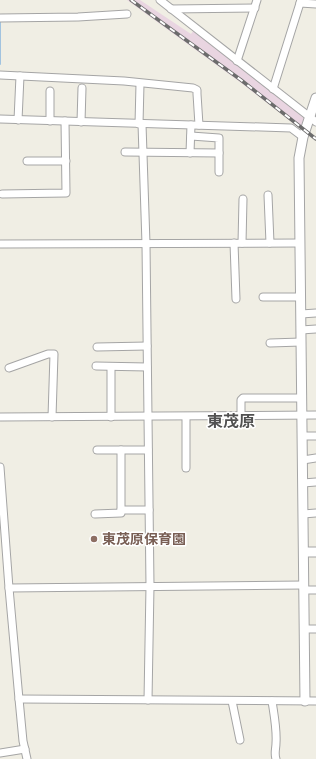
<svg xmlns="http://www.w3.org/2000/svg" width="316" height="759" viewBox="0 0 316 759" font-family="Signika,'Noto Sans JP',sans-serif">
	<rect width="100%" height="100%" fill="#f0eee4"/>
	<!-- railway -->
	<polygon fill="#e9d5e1" points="127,0 140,0 191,34 194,30 305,119 302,130 240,82"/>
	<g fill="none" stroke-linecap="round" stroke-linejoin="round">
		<!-- stream -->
		<polyline stroke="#a2c3df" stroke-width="2" points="0,64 0,20"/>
		<defs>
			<g id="minor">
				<polyline points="160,0 316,122"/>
				<polyline points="300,3 316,4"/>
				<polyline points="171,9 255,8"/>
				<polyline points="0,18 78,17 127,14"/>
				<polyline points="237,61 257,0"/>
				<polyline points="0,75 124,81 193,88 197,90 197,94 199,125"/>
				<polyline points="273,89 301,0"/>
				<polyline points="0,119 291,128 303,137"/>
				<polyline points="18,120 20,76"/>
				<polyline points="50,121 50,91"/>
				<polyline points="81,122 82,88"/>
				<polyline points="139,124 140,84"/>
				<polyline points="142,124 146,244 148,417 150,586 148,700"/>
				<polyline points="191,136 219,138 219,172"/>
				<polyline points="125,152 219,153"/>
				<polyline points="190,153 191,125"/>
				<polyline points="27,161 66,161"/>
				<polyline points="2,194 66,193 65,121"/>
				<polyline points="268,195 270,243"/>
				<polyline points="234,243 236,299"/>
				<polyline points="242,243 243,199"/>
				<polyline points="0,244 300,243"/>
				<polyline points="263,297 301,297"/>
				<polyline points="301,314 316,313"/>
				<polyline points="301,330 316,329"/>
				<polyline points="270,343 301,342"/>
				<polyline points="97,347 147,346"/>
				<polyline points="96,366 147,367"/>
				<polyline points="9,368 48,354 54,354 52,417"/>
				<polyline points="241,415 241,400 243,398 302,398"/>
				<path d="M 0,417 C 105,416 211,416 316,415"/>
				<polyline points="111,417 111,367"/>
				<polyline points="302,436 316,436"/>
				<polyline points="97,450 148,450"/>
				<polyline points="303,460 316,458"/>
				<polyline points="0,467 9,588 19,699 23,741 27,759"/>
				<polyline points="186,468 186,417"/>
				<polyline points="303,483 316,482"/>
				<polyline points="121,510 149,510"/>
				<polyline points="95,514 121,513 121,450"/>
				<polyline points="303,514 316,513"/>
				<polyline points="9,588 304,585"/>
				<polyline points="304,590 316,590"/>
				<polyline points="304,629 316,629"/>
				<polyline points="19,699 316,701"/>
				<polyline points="232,701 240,740"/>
				<path d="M 272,701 C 274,715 277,729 276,743 C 276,749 274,753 276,759"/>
				<polyline points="0,753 25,749"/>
			</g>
			<g id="tertiary">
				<polyline points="304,552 316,552"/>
				<polyline points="305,701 299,158 303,137 316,98"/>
			</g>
		</defs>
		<!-- minor casing -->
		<use href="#minor" stroke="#a5a5a5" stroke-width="9"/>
		<!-- tertiary casing -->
		<use href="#tertiary" stroke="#a5a5a5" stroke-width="11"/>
		<!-- minor -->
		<use href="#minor" stroke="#fff" stroke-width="7"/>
		<!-- tertiary -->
		<use href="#tertiary" stroke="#fff" stroke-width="9"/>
		<defs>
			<polyline id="rail" points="131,0 241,80 316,139"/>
		</defs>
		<!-- rail casing -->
		<use href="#rail" stroke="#6c6c6c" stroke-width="3.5"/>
		<!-- rail -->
		<use href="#rail" stroke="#fff" stroke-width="2" stroke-dasharray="6" stroke-linecap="butt"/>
	</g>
	<!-- markers -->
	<circle fill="#8d6e63" stroke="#fff" stroke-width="1.5" cx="94" cy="539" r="4"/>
	<g text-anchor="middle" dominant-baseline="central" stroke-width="3" stroke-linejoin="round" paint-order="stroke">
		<!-- education labels -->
		<g font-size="14" font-weight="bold" fill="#785e54" stroke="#fff" text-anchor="start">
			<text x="102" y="539">東茂原保育園</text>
		</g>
		<!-- quarter labels -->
		<g font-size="16" font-weight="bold" fill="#515151" stroke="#fff">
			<text x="231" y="422">東茂原</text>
		</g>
	</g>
</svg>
